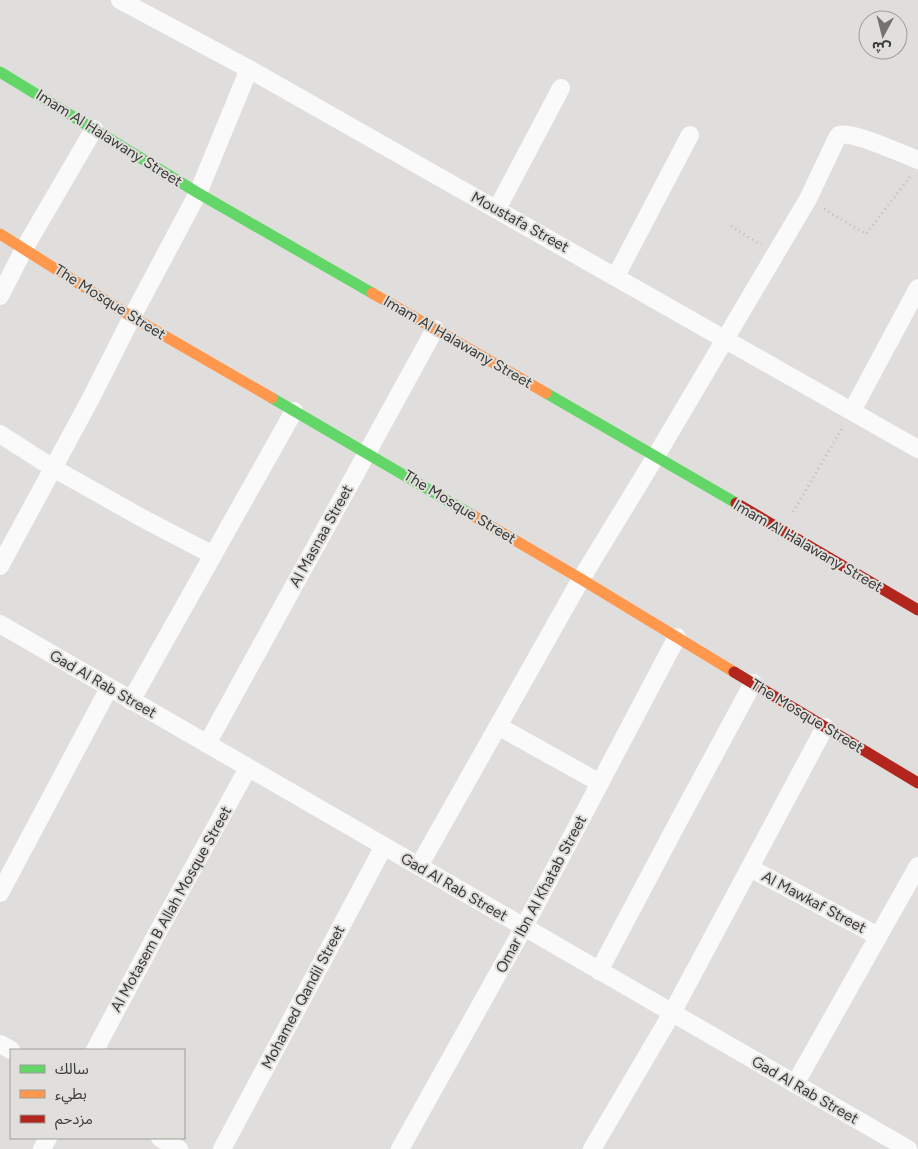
<svg xmlns="http://www.w3.org/2000/svg" width="918" height="1149" viewBox="0 0 918 1149" font-family="Figtree,'Noto Sans Arabic',sans-serif">
	<rect width="100%" height="100%" fill="#dfdedc"/>
	<g fill="none" stroke-linecap="round" stroke-linejoin="round">
		<!-- path -->
		<g stroke="#bebebd" stroke-width="3" stroke-dasharray="1 4" stroke-linecap="butt">
			<polyline points="824,209 866,234 910,177"/>
			<polyline points="731,226 761,245"/>
			<polyline points="793,512 843,427"/>
		</g>
		<!-- street -->
		<g stroke="#fafafa" stroke-width="18">
			<polyline points="120,0 249,69 918,449"/>
			<polyline points="497,209 561,88"/>
			<polyline points="616,276 690,135"/>
			<polyline points="0,296 24,249 94,129"/>
			<polyline points="852,411 918,288"/>
			<polyline points="0,434 53,468 142,518 213,555"/>
			<polyline points="0,566 90,400 132,317 198,193 249,69"/>
			<polyline points="0,624 908,1149"/>
			<polyline points="131,701 294,411"/>
			<polyline points="498,726 600,783"/>
			<polyline points="207,744 435,329"/>
			<path d="M 419,866 L 581,579 L 656,456 L 808,199 L 836,140 L 839,135 C 854,131 902,154 918,160"/>
			<polyline points="750,868 878,936"/>
			<polyline points="0,893 109,688"/>
			<polyline points="599,971 678,822 753,683"/>
			<polyline points="0,1044 11,1050"/>
			<polyline points="95,1050 155,937 248,768"/>
			<polyline points="795,1084 918,866"/>
			<polyline points="160,1138 179,1149"/>
			<polyline points="42,1149 48,1138"/>
			<polyline points="222,1149 384,846"/>
			<polyline points="400,1149 524,927 677,637"/>
			<polyline points="592,1149 672,1013 825,727"/>
		</g>
		<!-- fast -->
		<g stroke="#63d668" stroke-width="11">
			<polyline points="0,72 198,193 372,293"/>
			<polyline points="546,393 736,503"/>
			<polyline points="272,398 472,515"/>
		</g>
		<!-- slow -->
		<g stroke="#ff974d" stroke-width="11">
			<polyline points="0,234 132,317 272,398"/>
			<polyline points="372,293 546,393"/>
			<polyline points="472,515 581,579 734,672"/>
		</g>
		<!-- jam -->
		<g stroke="#b3261e" stroke-width="11">
			<polyline points="736,503 918,610"/>
			<polyline points="734,672 918,783"/>
		</g>
	</g>
	<g text-anchor="middle" dominant-baseline="central" stroke-width="4" stroke-linejoin="round" paint-order="stroke">
		<!-- street labels -->
		<g font-size="15" fill="#3a3a38" stroke="#e0dfdb">
			<text transform="translate(109 138) rotate(32)">Imam Al Halawany Street</text>
			<text transform="translate(520 222) rotate(29)">Moustafa Street</text>
			<text transform="translate(110 302) rotate(32)">The Mosque Street</text>
			<text transform="translate(458 342) rotate(30)">Imam Al Halawany Street</text>
			<text transform="translate(460 507) rotate(31)">The Mosque Street</text>
			<text transform="translate(321 536) rotate(-61)">Al Masnaa Street</text>
			<text transform="translate(808 546) rotate(30)">Imam Al Halawany Street</text>
			<text transform="translate(103 684) rotate(30)">Gad Al Rab Street</text>
			<text transform="translate(807 716) rotate(31)">The Mosque Street</text>
			<text transform="translate(454 887) rotate(30)">Gad Al Rab Street</text>
			<text transform="translate(541 894) rotate(-62)">Omar Ibn Al Khatab Street</text>
			<text transform="translate(814 902) rotate(28)">Al Mawkaf Street</text>
			<text transform="translate(171 909) rotate(-61)">Al Motasem B Allah Mosque Street</text>
			<text transform="translate(303 997) rotate(-62)">Mohamed Qandil Street</text>
			<text transform="translate(805 1090) rotate(30)">Gad Al Rab Street</text>
		</g>
	</g>
	<!-- legend -->
	<rect x="10" y="1049" width="175" height="90" fill="#e0dfdb" stroke="#9e9d9a"/>
	<rect x="20" y="1065" width="25" height="8" fill="#63d668" stroke="#9e9d9a"/>
	<text x="55" y="1074" font-size="15" fill="#3a3a38">سالك</text>
	<rect x="20" y="1090" width="25" height="8" fill="#ff974d" stroke="#9e9d9a"/>
	<text x="55" y="1099" font-size="15" fill="#3a3a38">بطيء</text>
	<rect x="20" y="1115" width="25" height="8" fill="#b3261e" stroke="#9e9d9a"/>
	<text x="55" y="1124" font-size="15" fill="#3a3a38">مزدحم</text>
	<!-- north arrow -->
	<g transform="translate(883 35) rotate(187)"><circle r="24" fill="#e0dfdb" stroke="#9e9d9a"/>
	<path d="M0-4L9 19L0 12L-9 19Z" fill="#747371"/>
	<text y="-8" font-size="14" font-weight="bold" text-anchor="middle" fill="#3a3a38">ش</text>
	</g>
</svg>
